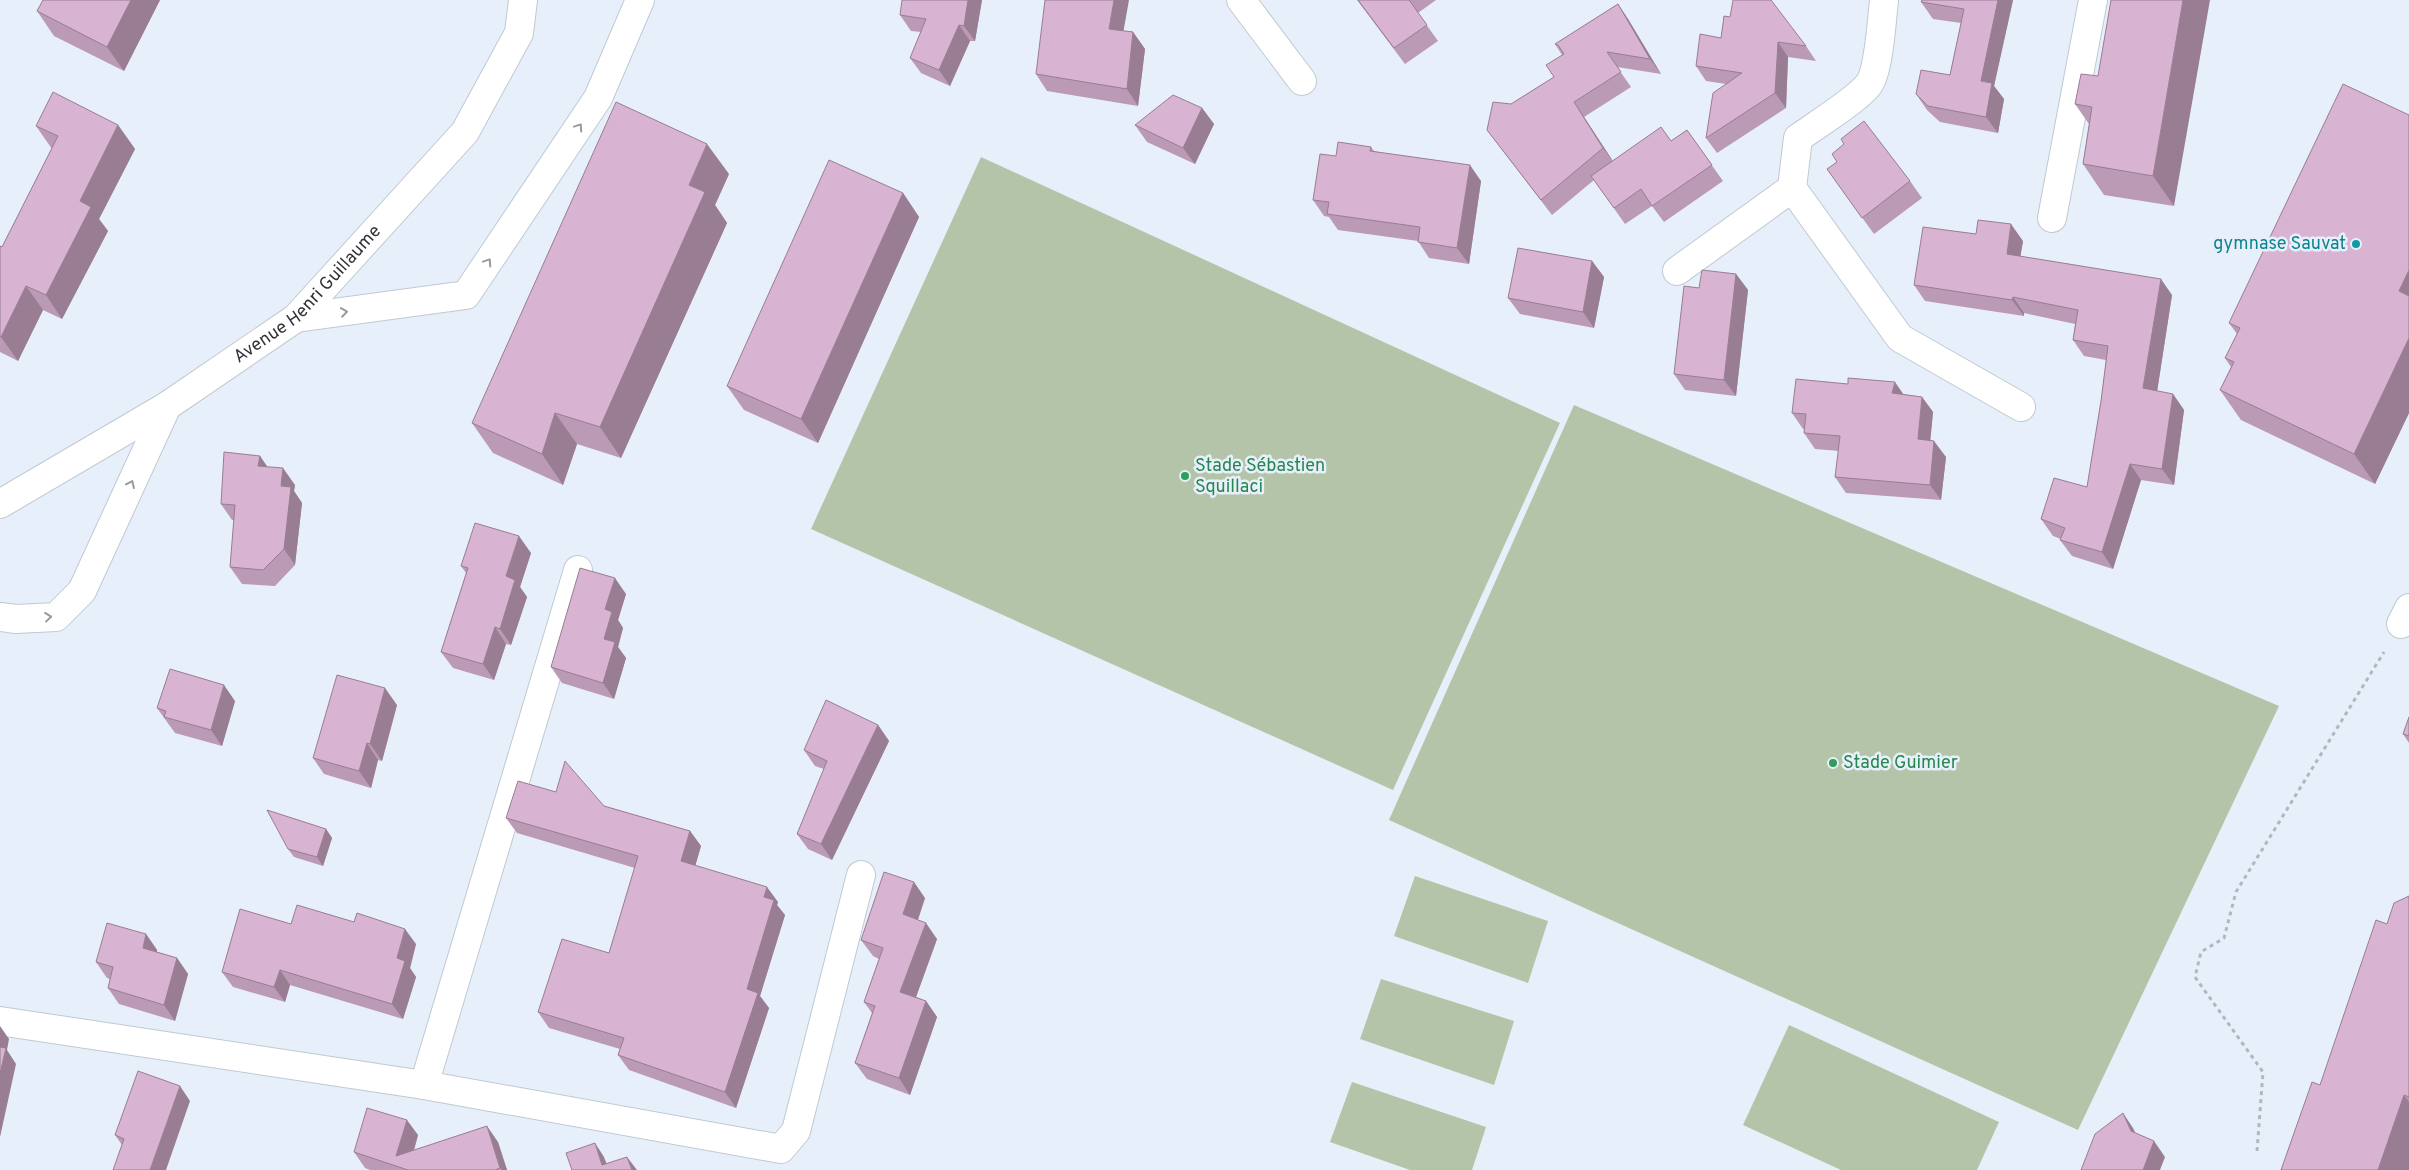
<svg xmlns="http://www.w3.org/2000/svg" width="2409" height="1170" viewBox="0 0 2409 1170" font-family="Overpass,sans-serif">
	<rect width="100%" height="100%" fill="#e7f0fa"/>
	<!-- green -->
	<g fill="#b3c4a9">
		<polygon points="981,157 1560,423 1393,790 811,529"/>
		<polygon points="1574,405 2279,706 2078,1130 1389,820"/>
		<polygon points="1415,876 1548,921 1528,983 1394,936"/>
		<polygon points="1381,979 1514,1021 1494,1085 1360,1039"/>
		<polygon points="1789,1025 1999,1122 1977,1170 1841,1170 1743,1125"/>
		<polygon points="1352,1082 1486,1127 1472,1170 1410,1170 1330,1142"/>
	</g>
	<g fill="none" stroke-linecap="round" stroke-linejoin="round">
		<defs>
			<g id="minor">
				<polyline points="1241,0 1302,81"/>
				<path d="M 1884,0 C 1882,18 1879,70 1869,84 C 1858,99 1815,126 1798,138 L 1792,188 L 1900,338 L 2021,407"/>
				<polyline points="2052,218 2093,0"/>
				<polyline points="1677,271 1792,188"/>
				<polyline points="296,318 466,295 598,98 640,0"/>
				<path id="s1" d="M 0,504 L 167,406 L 296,318 L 465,132 L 519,33 L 523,0"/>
				<polyline points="0,617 16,619 56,617 82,591 167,406"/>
				<polyline points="2401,624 2409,608"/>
				<polyline points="0,1021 424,1085 578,570"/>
				<polyline points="424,1085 781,1149 796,1131 861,875"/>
			</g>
		</defs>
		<!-- minor casing -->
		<use href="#minor" stroke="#c0c9d2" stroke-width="30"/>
		<!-- path -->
		<polyline stroke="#b0b7bf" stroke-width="3" stroke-dasharray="4 4" stroke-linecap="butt" points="2257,1151 2263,1072 2195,977 2201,952 2224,938 2236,892 2384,652"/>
		<!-- minor -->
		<use href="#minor" stroke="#fff" stroke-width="28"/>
	</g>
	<!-- wall -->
	<g fill="#bb9ab5">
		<polygon points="43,0 160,0 124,71 54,36 37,11"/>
		<polygon points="982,0 975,41 970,41 950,86 921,73 910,58 921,32 911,31 900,15"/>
		<polygon points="1357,0 1436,0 1418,13 1438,41 1405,64"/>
		<polygon points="1922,0 2013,0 1994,86 2004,99 1998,133 1940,122 1927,110 1916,94 1950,75 1961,23 1933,19 1921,2"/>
		<polygon points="1618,4 1628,19 1661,74 1617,67 1631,87 1584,117 1613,161 1671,141 1687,130 1723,181 1664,222 1652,206 1625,224 1594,180 1552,215 1487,130 1511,104 1554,77 1562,55 1555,44"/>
		<polygon points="1724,16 1806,46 1816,61 1788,57 1786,108 1717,153 1706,138 1726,84 1706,81 1696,66 1721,38"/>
		<polygon points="1124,31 1133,32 1145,49 1138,106 1047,91 1036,74"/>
		<polygon points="2098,76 2174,206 2104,195 2083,164 2089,124 2075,104"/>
		<polygon points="1202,108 1214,124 1195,164 1147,142 1135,125"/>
		<polygon points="2409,115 2409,413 2375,484 2241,420 2220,390 2231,367 2225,358 2237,334 2229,323"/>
		<polygon points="118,125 135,149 99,219 108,231 62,319 43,310 18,361 0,352 0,246 2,247 52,149 36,126"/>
		<polygon points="1844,144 1910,181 1922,198 1874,234 1827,169 1837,162"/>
		<polygon points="1371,147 1374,151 1481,181 1469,264 1429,258 1418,241 1338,230 1329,217 1324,216 1313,200 1336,156"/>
		<polygon points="729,174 715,205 727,223 621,458 577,444 563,485 493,453 472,423"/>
		<polygon points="903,193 919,217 818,443 744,410 727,386"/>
		<polygon points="2023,241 2020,257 2172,295 2157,391 2173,394 2184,410 2174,485 2141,480 2113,569 2072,556 2060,540 2061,539 2053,536 2041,519 2087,487 2101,401 2106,360 2084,356 2073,340 2075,324 2024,313 2024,316 1925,301 1914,285"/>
		<polygon points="1592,261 1604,277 1594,328 1520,314 1508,298"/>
		<polygon points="1736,274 1748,290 1736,396 1685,390 1674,374 1699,288"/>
		<polygon points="1903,394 1922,397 1933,412 1930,440 1946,457 1941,500 1846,493 1835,477 1839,451 1815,449 1804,433 1804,429 1803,429 1792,413"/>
		<polygon points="260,456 267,467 295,485 294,491 302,503 295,565 275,586 242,584 230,567 234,520 232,520 221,504"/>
		<polygon points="531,553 520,587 527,597 511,645 506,644 494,680 453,668 441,652 466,573 461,566"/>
		<polygon points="626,594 618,620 623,628 618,647 626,658 614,699 562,683 551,667"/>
		<polygon points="235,701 222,746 175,733 157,708"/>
		<polygon points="397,705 382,761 378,760 371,788 324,774 313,758"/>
		<polygon points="2409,717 2409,743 2403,734"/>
		<polygon points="878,725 889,741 832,860 808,849 797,834 824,769 815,766 804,750"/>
		<polygon points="604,806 690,831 701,846 695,866 778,902 777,905 785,915 760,996 769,1008 736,1108 629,1070 618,1055 620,1049 549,1028 538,1012 609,953 635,868 517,833 506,818"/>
		<polygon points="326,829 332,838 323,866 294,857 288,849"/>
		<polygon points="2409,896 2409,1170 2281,1170 2320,1085 2387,924"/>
		<polygon points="925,898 918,920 937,939 916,997 926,1001 937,1017 910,1095 867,1079 855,1063 872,1013 864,1002 879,959 873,956 861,940"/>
		<polygon points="146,934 157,950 157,952 177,958 188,974 175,1021 119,1004 108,988 110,979 107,978 96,962"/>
		<polygon points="416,944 410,968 416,977 403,1019 290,985 285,1002 233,987 222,972"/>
		<polygon points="190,1101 122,1145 115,1135"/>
		<polygon points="418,1135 414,1151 498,1142 507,1170 370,1170 365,1168 354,1152"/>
	</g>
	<!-- shaded-wall -->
	<g fill="#987d93">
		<polygon points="131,0 160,0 124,71 107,47"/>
		<polygon points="968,0 982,0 975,41 964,26"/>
		<polygon points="1114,0 1129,0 1121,45 1109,29"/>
		<polygon points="1998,0 2013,0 1994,86 2004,99 1998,133 1986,117 1981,81"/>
		<polygon points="2183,0 2210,0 2174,206 2153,176"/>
		<polygon points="1618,4 1628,19 1661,74 1650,59"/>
		<polygon points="959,25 970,41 950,86 939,70"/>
		<polygon points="1133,32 1145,49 1138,106 1127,89"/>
		<polygon points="1778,42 1788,57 1786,108 1775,93"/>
		<polygon points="1574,102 1584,117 1614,163 1603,148"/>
		<polygon points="1202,108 1214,124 1195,164 1183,148"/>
		<polygon points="118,125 135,149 99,219 108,231 62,319 46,295 80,201"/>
		<polygon points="707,144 729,174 715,205 727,223 621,458 600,427 689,185"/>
		<polygon points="1470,165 1481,181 1469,264 1457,248"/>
		<polygon points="903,193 919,217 818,443 801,419"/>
		<polygon points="2011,224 2023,241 2018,271 2007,254"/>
		<polygon points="1592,261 1604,277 1594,328 1583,312"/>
		<polygon points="2409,270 2409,306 2399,291"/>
		<polygon points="1736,274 1748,290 1736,396 1724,380"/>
		<polygon points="2161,279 2172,295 2155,405 2143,388"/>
		<polygon points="26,286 43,310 18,361 1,337"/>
		<polygon points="2013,297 2024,313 2024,316 2012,300"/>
		<polygon points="2409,338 2409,413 2375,484 2354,454"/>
		<polygon points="1895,382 1906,398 1892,393"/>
		<polygon points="2173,394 2184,410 2174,485 2162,469"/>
		<polygon points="1922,397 1933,412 1929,455 1918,439"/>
		<polygon points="555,413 577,444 563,485 542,454"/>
		<polygon points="1934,441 1946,457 1941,500 1930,485"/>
		<polygon points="260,456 271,472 258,466"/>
		<polygon points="2130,464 2141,480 2113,569 2102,552"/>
		<polygon points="283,468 295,485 294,491 302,503 295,565 284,549 281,486"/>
		<polygon points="519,536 531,553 520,587 527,597 511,645 500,629 506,576"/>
		<polygon points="615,578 626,594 618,620 623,628 618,647 626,658 614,699 603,683 605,609"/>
		<polygon points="495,627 506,644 494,680 483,664"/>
		<polygon points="224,685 235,701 222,746 211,730"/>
		<polygon points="385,688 397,705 382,761 370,744"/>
		<polygon points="878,725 889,741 832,860 821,844"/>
		<polygon points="367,743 378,760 371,788 359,771"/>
		<polygon points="326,829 332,838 323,866 317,857"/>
		<polygon points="690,831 701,846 692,877 681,861"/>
		<polygon points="914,882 925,898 914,931 903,914"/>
		<polygon points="767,887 778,902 777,905 785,915 760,996 769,1008 736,1108 725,1092 747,989 764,897"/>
		<polygon points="926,923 937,939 912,1008 900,992"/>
		<polygon points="405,929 416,944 410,968 416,977 403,1019 392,1004 397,958"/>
		<polygon points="146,934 157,950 154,964 143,948"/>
		<polygon points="177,958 188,974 175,1021 164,1005"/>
		<polygon points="280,970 290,985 285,1002 274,987"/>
		<polygon points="926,1001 937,1017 910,1095 899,1078"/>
		<polygon points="0,1026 9,1039 7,1050 16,1064 0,1137"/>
		<polygon points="180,1086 190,1101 166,1170 150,1170"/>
		<polygon points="2404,1095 2409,1102 2409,1170 2378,1170"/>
		<polygon points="2123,1113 2133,1128 2142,1147 2131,1131"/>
		<polygon points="407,1120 418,1135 408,1170 396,1156"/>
		<polygon points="487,1126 498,1142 507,1170 502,1170 500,1168"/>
		<polygon points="2154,1141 2165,1157 2160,1170 2143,1170"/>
		<polygon points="595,1143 604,1157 609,1170 602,1165"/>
		<polygon points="627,1157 637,1170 632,1170"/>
	</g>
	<!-- building -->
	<g fill="#d9b3d2" stroke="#987d93">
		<polygon points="43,0 131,0 107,47 37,11"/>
		<polygon points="902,0 968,0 964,26 959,25 939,70 910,58 926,19 900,15"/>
		<polygon points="1045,0 1114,0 1109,29 1133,32 1127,89 1036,74"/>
		<polygon points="1358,0 1409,0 1427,25 1394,48"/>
		<polygon points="1733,0 1771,0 1806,46 1778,42 1775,93 1706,138 1713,93 1742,73 1696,66 1700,34 1721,38 1724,16 1730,17"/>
		<polygon points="1922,0 1998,0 1981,81 1992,83 1986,117 1928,106 1916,94 1921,70 1950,75 1964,9 1921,2"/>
		<polygon points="2111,0 2183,0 2153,176 2083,164 2092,107 2075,104 2081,74 2098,76"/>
		<polygon points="1618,4 1650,59 1607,52 1621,72 1574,102 1603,148 1541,200 1487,130 1493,102 1511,104 1554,77 1546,65 1564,54 1558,45 1555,44"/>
		<polygon points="2343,84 2409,115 2409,270 2399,291 2409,296 2409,338 2354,454 2220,390 2234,362 2225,358 2240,328 2229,323"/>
		<polygon points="53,92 118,125 80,201 91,207 46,295 26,286 1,337 0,336 0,246 2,247 58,136 36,126"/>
		<polygon points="1173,95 1202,108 1183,148 1135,125"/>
		<polygon points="616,102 707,144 689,185 705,192 600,427 555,413 542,454 472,423"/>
		<polygon points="1864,121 1910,181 1862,218 1827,169 1837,162 1832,154 1844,144 1841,139"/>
		<polygon points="1661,127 1671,141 1687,130 1712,165 1652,206 1641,189 1614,208 1591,176"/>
		<polygon points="1338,142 1371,147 1370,151 1470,165 1457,248 1418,242 1420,227 1327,214 1329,202 1313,200 1320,154 1336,156"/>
		<polygon points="829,160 903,193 801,419 727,386"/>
		<polygon points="1978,220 2011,224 2007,254 2161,279 2143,388 2173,394 2162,469 2130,464 2102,552 2060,540 2065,528 2041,519 2054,478 2087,487 2101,401 2108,346 2073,340 2078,310 2013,297 2012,300 1914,285 1923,227 1976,234"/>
		<polygon points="1518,248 1592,261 1583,312 1508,298"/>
		<polygon points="1702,270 1736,274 1724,380 1674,374 1684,286 1699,288"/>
		<polygon points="1848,378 1895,382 1892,393 1922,397 1918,439 1934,441 1930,485 1835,477 1840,436 1804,433 1806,414 1792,413 1796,379 1848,384"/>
		<polygon points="224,452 260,456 258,466 283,468 281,486 291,487 284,549 263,570 230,567 235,505 221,504"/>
		<polygon points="475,523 519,536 506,576 515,580 500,629 495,627 483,664 441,652 468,568 461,566"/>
		<polygon points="580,568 615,578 605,609 612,612 604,639 615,642 603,683 551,667"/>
		<polygon points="170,669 224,685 211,730 164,717 166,711 157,708"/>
		<polygon points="337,675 385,688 370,744 367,743 359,771 313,758"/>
		<polygon points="826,700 878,725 821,844 797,834 827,761 804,750"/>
		<polygon points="2409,717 2409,736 2403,734"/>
		<polygon points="565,761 604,806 690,831 681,861 767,887 764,897 774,900 747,989 758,993 725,1092 618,1055 624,1038 538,1012 562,939 609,953 638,856 506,818 518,781 556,792"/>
		<polygon points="267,810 326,829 317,857 288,849"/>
		<polygon points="884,872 914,882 903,914 926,923 900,992 926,1001 899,1078 855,1063 875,1006 864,1002 883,948 861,940"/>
		<polygon points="2409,896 2409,1097 2404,1095 2378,1170 2281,1170 2312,1082 2320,1085 2376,920 2387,924 2394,903"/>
		<polygon points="297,905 354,922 357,913 405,929 397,958 405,961 392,1004 280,970 274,987 222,972 240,909 291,924"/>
		<polygon points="107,923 146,934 143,948 177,958 164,1005 108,988 113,967 96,962"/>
		<polygon points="0,1047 6,1048 0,1074"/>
		<polygon points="138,1071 180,1086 150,1170 113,1170 124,1139 115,1135"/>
		<polygon points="367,1108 407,1120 396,1156 487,1126 500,1168 495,1170 408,1170 354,1152"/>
		<polygon points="2123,1113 2131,1131 2154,1141 2143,1170 2081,1170 2095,1134"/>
		<polygon points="595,1143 602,1165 627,1157 632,1170 572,1170 566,1153"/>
	</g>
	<!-- one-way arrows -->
	<defs><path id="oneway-chevron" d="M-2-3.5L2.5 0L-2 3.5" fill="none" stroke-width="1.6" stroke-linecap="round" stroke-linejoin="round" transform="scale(1.25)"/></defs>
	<g stroke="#989a9c">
		<use href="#oneway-chevron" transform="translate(579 127) rotate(-56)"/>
		<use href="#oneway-chevron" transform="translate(488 262) rotate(-56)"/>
		<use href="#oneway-chevron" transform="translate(344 312) rotate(-8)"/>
		<use href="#oneway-chevron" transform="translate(131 484) rotate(-65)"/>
		<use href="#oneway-chevron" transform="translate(48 617) rotate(-6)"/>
	</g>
	<!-- markers -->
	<circle fill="#0f9aa8" stroke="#e7f0fa" stroke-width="2" cx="2356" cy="244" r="5"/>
	<g fill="#2e9e5b" stroke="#e7f0fa" stroke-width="2">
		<circle cx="1185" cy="476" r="5"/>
		<circle cx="1833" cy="763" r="5"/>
	</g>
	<g text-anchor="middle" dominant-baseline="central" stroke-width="5" stroke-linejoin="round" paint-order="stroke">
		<!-- culture labels -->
		<g font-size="18" fill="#0d838f" stroke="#e7f0fa" text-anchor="end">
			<text x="2346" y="244">gymnase Sauvat</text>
		</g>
		<!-- street labels -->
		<g font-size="18" fill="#313438" stroke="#e7f0fa">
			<text stroke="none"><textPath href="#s1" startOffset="374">Avenue Henri Guillaume</textPath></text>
		</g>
		<!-- leisure labels -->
		<g font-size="18" fill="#27864d" stroke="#e7f0fa" text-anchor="start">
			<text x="1195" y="466">Stade Sébastien<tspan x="1195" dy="21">Squillaci</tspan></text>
			<text x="1843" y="763">Stade Guimier</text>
		</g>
	</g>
</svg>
